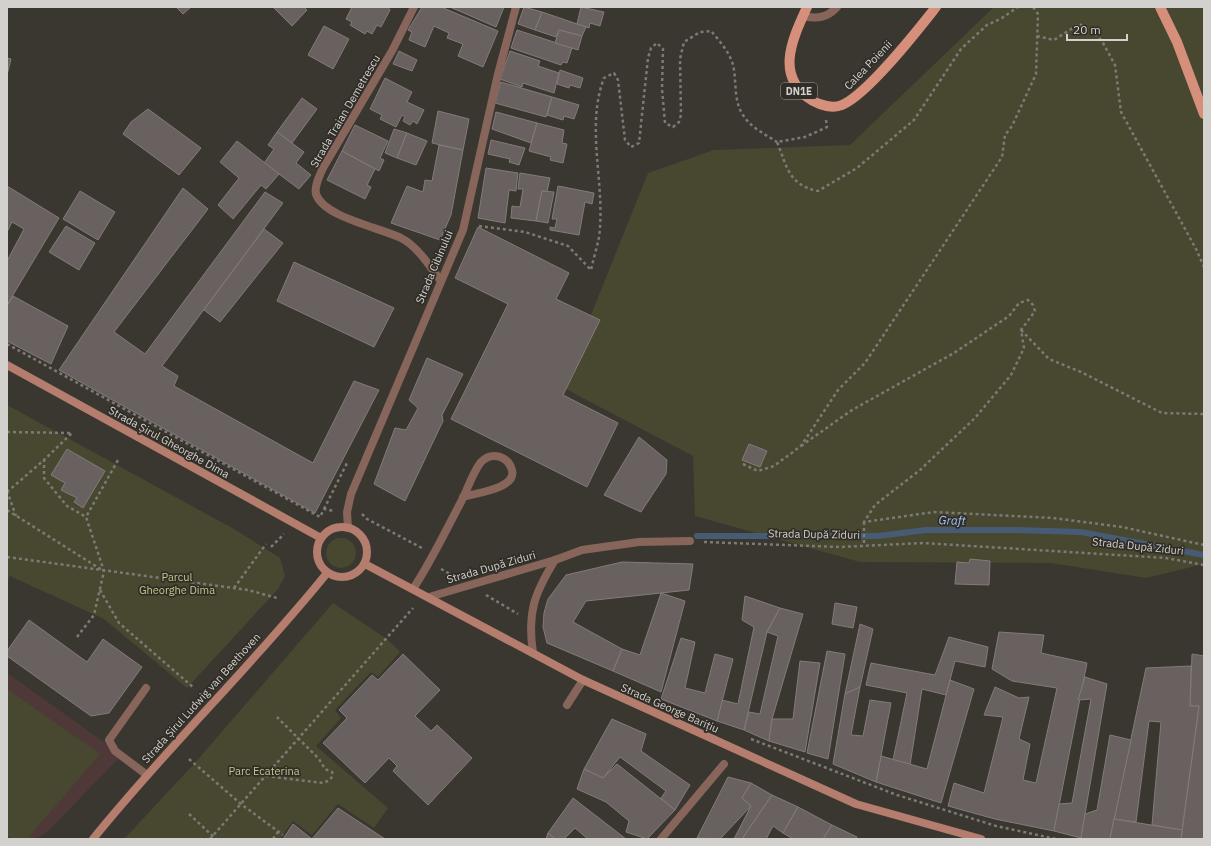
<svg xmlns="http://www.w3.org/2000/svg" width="1211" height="846" viewBox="0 0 1211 846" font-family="'IBM Plex Sans',sans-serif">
	<rect width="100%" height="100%" fill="#3a3731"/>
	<!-- education -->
	<polygon fill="#4e3938" points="7,673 108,745 120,757 46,833 34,839 7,837"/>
	<!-- green -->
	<g fill="#47482f">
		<polygon points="994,7 1204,7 1204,564 1146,578 1051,563 860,562 695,516 693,456 562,387 648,173 714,150 850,145"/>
		<polygon points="7,405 234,529 280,558 285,576 278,589 187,688 104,619 10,576 7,581"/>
		<circle cx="341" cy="553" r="15"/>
		<polygon points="333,603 387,639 400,652 378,677 371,672 335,710 341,718 316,746 388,808 374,828 338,804 312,835 293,821 280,839 124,839 194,764"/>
		<polygon points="7,689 100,754 27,839 13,839 7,836"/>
	</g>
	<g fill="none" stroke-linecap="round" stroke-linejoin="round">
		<!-- stream -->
		<polyline stroke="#485b74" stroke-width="6" points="697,536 878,536 926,530 1016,530 1081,532 1204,555"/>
	</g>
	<!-- building -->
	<g fill="#69615f" stroke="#837b79">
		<polygon points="176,7 191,7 183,14"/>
		<polygon points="273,7 304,7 307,10 292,26"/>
		<polygon points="352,7 388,7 390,10 381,27 377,25 372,34 367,31 365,34 350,25 352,22 346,19"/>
		<polygon points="422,7 441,7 498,31 483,67 458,56 463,44 447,38 449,33 434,26 425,47 409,40 412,32 408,30"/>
		<polygon points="450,7 504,7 496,27"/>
		<polygon points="524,7 542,12 535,30 518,24"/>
		<polygon points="581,7 604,12 600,26 590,23 589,28 577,24"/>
		<polygon points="542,12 586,27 582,36 559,30 556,37 535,30"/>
		<polygon points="324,26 349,39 333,69 308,55"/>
		<polygon points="517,30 572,48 567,63 563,62 561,65 511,48"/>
		<polygon points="559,30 582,36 578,50 555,43"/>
		<polygon points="399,51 417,60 412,71 393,64"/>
		<polygon points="510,51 540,61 538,66 559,73 554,93 523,83 522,87 500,79"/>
		<polygon points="7,58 11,59 7,75"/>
		<polygon points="560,70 583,78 580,88 570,85 569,88 557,84"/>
		<polygon points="385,78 412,92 407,102 424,110 417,124 413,121 410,125 403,121 405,117 402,115 396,127 380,119 382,115 370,109"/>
		<polygon points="501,82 552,97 546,117 495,103"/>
		<polygon points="552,97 579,105 574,119 564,116 563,120 547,115"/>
		<polygon points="302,98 317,109 292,143 277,132"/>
		<polygon points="148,109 201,148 179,175 123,134 131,122"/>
		<polygon points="438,111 469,119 463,150 432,143"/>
		<polygon points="496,112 537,123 531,143 492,129"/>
		<polygon points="537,123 564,130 562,143 567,144 563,163 550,160 551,157 529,151"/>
		<polygon points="355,125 388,141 380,158 384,160 379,171 342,151"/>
		<polygon points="394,129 407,133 397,158 385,153"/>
		<polygon points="277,132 304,152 296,163 311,175 299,189 264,163 274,149 268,145"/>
		<polygon points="407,133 427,141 416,165 397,158"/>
		<polygon points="491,140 525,148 519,165 509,162 510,159 488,154"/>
		<polygon points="237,141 279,174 266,189 261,185 233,219 218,205 239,178 220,162"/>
		<polygon points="439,145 463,150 451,215 440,240 391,223 407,186 423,192 425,180 432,181"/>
		<polygon points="342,151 375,169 367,185 371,187 365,199 327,180"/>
		<polygon points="486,168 518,173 516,191 509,190 505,223 478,218"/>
		<polygon points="520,173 550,178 547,192 542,191 536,221 511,218 512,206 520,207 523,189 518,189"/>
		<polygon points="7,186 59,218 7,305 7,261 24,229 12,222 7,232"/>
		<polygon points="558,186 594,193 592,204 585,202 579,235 550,230 550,227 555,228 557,219 552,219"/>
		<polygon points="183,188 208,209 114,332 145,354 265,192 283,203 162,366 178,376 174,386 313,463 354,381 379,390 315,513 59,370"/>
		<polygon points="80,191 115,212 98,240 63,219"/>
		<polygon points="542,191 554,192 548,223 536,221"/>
		<polygon points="66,226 95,243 79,270 49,252"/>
		<polygon points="478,227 569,273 556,299 600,320 563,395 618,423 587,487 451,419 508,304 455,278"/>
		<polygon points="264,229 283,243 220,322 204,310"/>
		<polygon points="294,262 394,308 374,347 277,301"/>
		<polygon points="13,296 68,326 51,364 7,341 7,306"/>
		<polygon points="427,358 463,374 442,415 443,421 405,501 374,484 395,428 406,430 418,408 409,400"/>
		<polygon points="639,437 667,460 666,474 641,512 604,495"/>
		<polygon points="749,444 767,451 760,467 742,460"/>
		<polygon points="67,449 105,471 83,508 74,502 77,498 61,490 65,483 51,475"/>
		<polygon points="970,559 990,561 989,585 955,584 957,562 969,563"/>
		<polygon points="622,562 693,564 689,590 586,601 573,622 622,649 613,671 547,643 543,627 544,613 548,599 566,575"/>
		<polygon points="661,593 685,601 661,692 613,671 622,649 640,655"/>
		<polygon points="745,596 780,608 767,632 744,730 717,721 722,700 738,704 754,627 742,620"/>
		<polygon points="835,603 857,607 853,628 832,624"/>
		<polygon points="780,608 803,614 772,719 769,741 744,730 749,712 760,714 778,636 767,632"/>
		<polygon points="29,620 87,662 103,639 142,667 109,713 91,716 7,656 7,651"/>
		<polygon points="860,624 873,629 860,687 845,694"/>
		<polygon points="999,632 1044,635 1041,653 1087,663 1054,831 995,819 948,806 954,783 984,793 1003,717 984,715 995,687 1019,698 1029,697 1019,739 1030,744 1023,780 1036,783 1057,688 1012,681 992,669"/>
		<polygon points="949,637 988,647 985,667 955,661 946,695 922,689 910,765 893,760 907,693 866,685 871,663 935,675"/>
		<polygon points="681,638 695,642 685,688 705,693 715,654 733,659 717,721 661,699"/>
		<polygon points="827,651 845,654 828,759 807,753"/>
		<polygon points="403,654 440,690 415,716 431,731 437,725 472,758 428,805 393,771 397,766 389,758 365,783 323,743 347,718 339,710 372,675 378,680"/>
		<polygon points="1192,654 1204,656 1204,839 1181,839 1199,706 1190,706"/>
		<polygon points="800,661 820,663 805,752 769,741 772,719 793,719"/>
		<polygon points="1191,666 1190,706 1199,706 1182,830 1152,825 1161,722 1149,721 1136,822 1114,819 1146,668"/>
		<polygon points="1085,677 1107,684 1081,838 1054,831 1059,804 1072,803 1091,699 1078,700"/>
		<polygon points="950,680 974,689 941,803 876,782 881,756 927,769"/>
		<polygon points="860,687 851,735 863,736 870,700 891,703 876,782 833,764 845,694"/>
		<polygon points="612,719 646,734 641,751 690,785 675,810 661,798 666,791 620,757 603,778 584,769"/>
		<polygon points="1110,735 1131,740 1110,839 1083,839 1081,838 1085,814 1097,810"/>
		<polygon points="617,764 675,810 647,839 626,832 629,821 606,802 577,789 584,769 603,778"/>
		<polygon points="728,777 751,783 742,798 751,806 720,839 697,838"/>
		<polygon points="751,783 772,795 742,839 734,839 751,806 742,798"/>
		<polygon points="772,795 798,807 783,833 773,826 766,839 742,839"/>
		<polygon points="573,798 626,839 588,839 575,828 564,839 555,839 548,833"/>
		<polygon points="798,807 832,825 823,839 793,839 783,833"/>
		<polygon points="338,808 379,835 385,839 312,839"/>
		<polygon points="1114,819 1182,830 1181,839 1110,839"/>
		<polygon points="293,824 312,839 313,839 283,839"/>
		<polygon points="832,825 857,837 856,839 823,839"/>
		<polygon points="548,833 555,839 546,839"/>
	</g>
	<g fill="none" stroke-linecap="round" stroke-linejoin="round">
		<!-- path -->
		<g stroke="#7d7a76" stroke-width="2.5" stroke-dasharray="3 3" stroke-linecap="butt">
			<polyline points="1037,36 1054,40 1079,24 1091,30 1102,41 1115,65 1121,112 1196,249 1204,267"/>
			<path d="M 826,120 L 827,127 L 805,137 L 777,142 C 787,166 788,185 818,191 L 857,168 L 914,120 L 961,49 L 987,25 L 1002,18 L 1018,7"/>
			<path d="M 479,226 L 525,232 L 568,246 L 591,270 C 593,260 597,248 599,237 C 606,185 585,128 604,78 L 614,73 L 618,80 L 625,140 L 631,147 L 639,143 L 648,58 L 651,48 L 657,43 L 663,49 L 662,89 L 665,123 L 673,127 L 679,122 L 681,115 L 680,59 L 684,42 L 700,32 L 711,31 C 719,40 730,53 733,65 C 737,81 733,100 743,115 C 751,128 765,134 777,142"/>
			<polyline points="1021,330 1049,359 1081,372 1162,413 1204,414"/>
			<polyline points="7,344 320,517 324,509 334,511"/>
			<polyline points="7,432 72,433 44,460"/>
			<polyline points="801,446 852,410 954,353 1009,316 1019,303 1028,300 1033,305 1035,311 1021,330 1024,348 1011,375 975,418 920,470 875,505 864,522 934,512 1053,518 1122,527 1204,545"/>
			<polyline points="743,464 758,471 774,466 801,446 838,390 865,363 1002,157 1005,135 1012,126 1036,74 1038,14 1033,7"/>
			<polyline points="7,491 16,516"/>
			<polyline points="7,492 44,460 44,478 67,506 86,517"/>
			<polyline points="324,509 347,463"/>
			<polyline points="7,510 102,570"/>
			<polyline points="362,514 367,519 422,548"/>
			<polyline points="864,522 864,546"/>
			<polyline points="704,542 840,547 923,543 1166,558 1204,565"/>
			<polyline points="271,547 284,534"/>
			<polyline points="7,557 248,590 277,598"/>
			<polyline points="441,569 452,575"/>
			<polyline points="234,588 266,544"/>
			<polyline points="100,590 119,623 194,688"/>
			<polyline points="486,595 518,614"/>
			<polyline points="77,637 94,615 104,571 86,517 118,460"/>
			<polyline points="751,739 897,795 996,826 1056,839"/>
			<polyline points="189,759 241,804 283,835"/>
			<polyline points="266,776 323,783 330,780 333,775 332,772 325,769 319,759 277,717"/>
			<polyline points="189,814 216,839"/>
			<polyline points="210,839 413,608"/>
			<polyline points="273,839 278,832"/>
		</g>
		<!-- lane -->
		<g stroke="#88655a" stroke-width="8">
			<path d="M 413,589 C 432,560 446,530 462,500 C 468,488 473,472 481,462 C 492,451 508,456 512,470 C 517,489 475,493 463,497"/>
			<polyline points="429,597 555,560 582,550 639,542 690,541"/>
			<path d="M 533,653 C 527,613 534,594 555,560"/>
			<polyline points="146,688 109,740 115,751 147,775"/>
			<polyline points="567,705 583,680"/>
		</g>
		<!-- street -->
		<g stroke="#88655a" stroke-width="8">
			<path d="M 414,7 L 392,51 L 323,168 C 320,175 314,186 316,194 C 323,217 381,228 401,238 C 417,246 430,266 440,280"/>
			<path d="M 803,16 C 817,19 827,18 837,7"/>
			<polyline points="348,528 347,512 351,494 463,230 498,74 516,7"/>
			<polyline points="661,839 724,764"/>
		</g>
		<!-- secondary -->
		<g stroke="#b47d6d" stroke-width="8">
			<polyline points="7,365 321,538"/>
			<circle cx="342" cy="552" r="25"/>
			<polyline points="365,564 583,680 856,804 981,839"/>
			<path d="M 93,839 C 167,747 253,665 327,573"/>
		</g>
		<!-- primary -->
		<g stroke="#d68f7b" stroke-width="10">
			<path d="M 807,7 C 792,40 774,77 813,101 C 820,105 833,109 842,105 C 868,94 917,31 936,7"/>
			<polyline points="1160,7 1177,42 1204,114"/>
		</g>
	</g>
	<g text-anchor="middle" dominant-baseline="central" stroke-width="3.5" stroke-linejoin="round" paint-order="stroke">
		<!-- shield labels -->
		<rect fill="#302d27" stroke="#a2a09c" stroke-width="1" x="781" y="83" width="36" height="16" rx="3"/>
		<g font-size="10" font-weight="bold" fill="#d3d1ce">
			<text x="799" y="91">DN1E</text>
		</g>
		<!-- street labels -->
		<g font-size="11" fill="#d3d1ce" stroke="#302d27">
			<text transform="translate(868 65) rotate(-46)">Calea Poienii</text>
			<text transform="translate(345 111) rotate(-60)">Strada Traian Demetrescu</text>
			<text transform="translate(434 267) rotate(-67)">Strada Cibinului</text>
			<text transform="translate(169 442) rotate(29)">Strada Șirul Gheorghe Dima</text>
			<text transform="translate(814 534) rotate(1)">Strada După Ziduri</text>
			<text transform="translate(1138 546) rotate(6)">Strada După Ziduri</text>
			<text transform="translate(491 567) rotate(-16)">Strada După Ziduri</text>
			<text transform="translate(201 698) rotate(-48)">Strada Șirul Ludwig van Beethoven</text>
			<text transform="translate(670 708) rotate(24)">Strada George Barițiu</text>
		</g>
		<!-- park labels -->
		<g font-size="11" fill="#c4c78c" stroke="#302d27">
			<text x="177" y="577">Parcul<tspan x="177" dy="13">Gheorghe Dima</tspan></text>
			<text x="264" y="771">Parc Ecaterina</text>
		</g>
		<!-- water labels -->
		<g font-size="12" font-style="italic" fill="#a2c5f5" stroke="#302d27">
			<text transform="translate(952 520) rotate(1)">Graft</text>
		</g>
	</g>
	<!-- border -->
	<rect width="1211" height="846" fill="none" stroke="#d3d1ce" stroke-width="16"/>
	<!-- scale -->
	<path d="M1067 34v6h60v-6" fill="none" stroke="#d3d1ce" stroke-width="2"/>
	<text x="1073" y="34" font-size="12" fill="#d3d1ce" stroke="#302d27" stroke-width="3" paint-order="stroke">20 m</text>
</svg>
